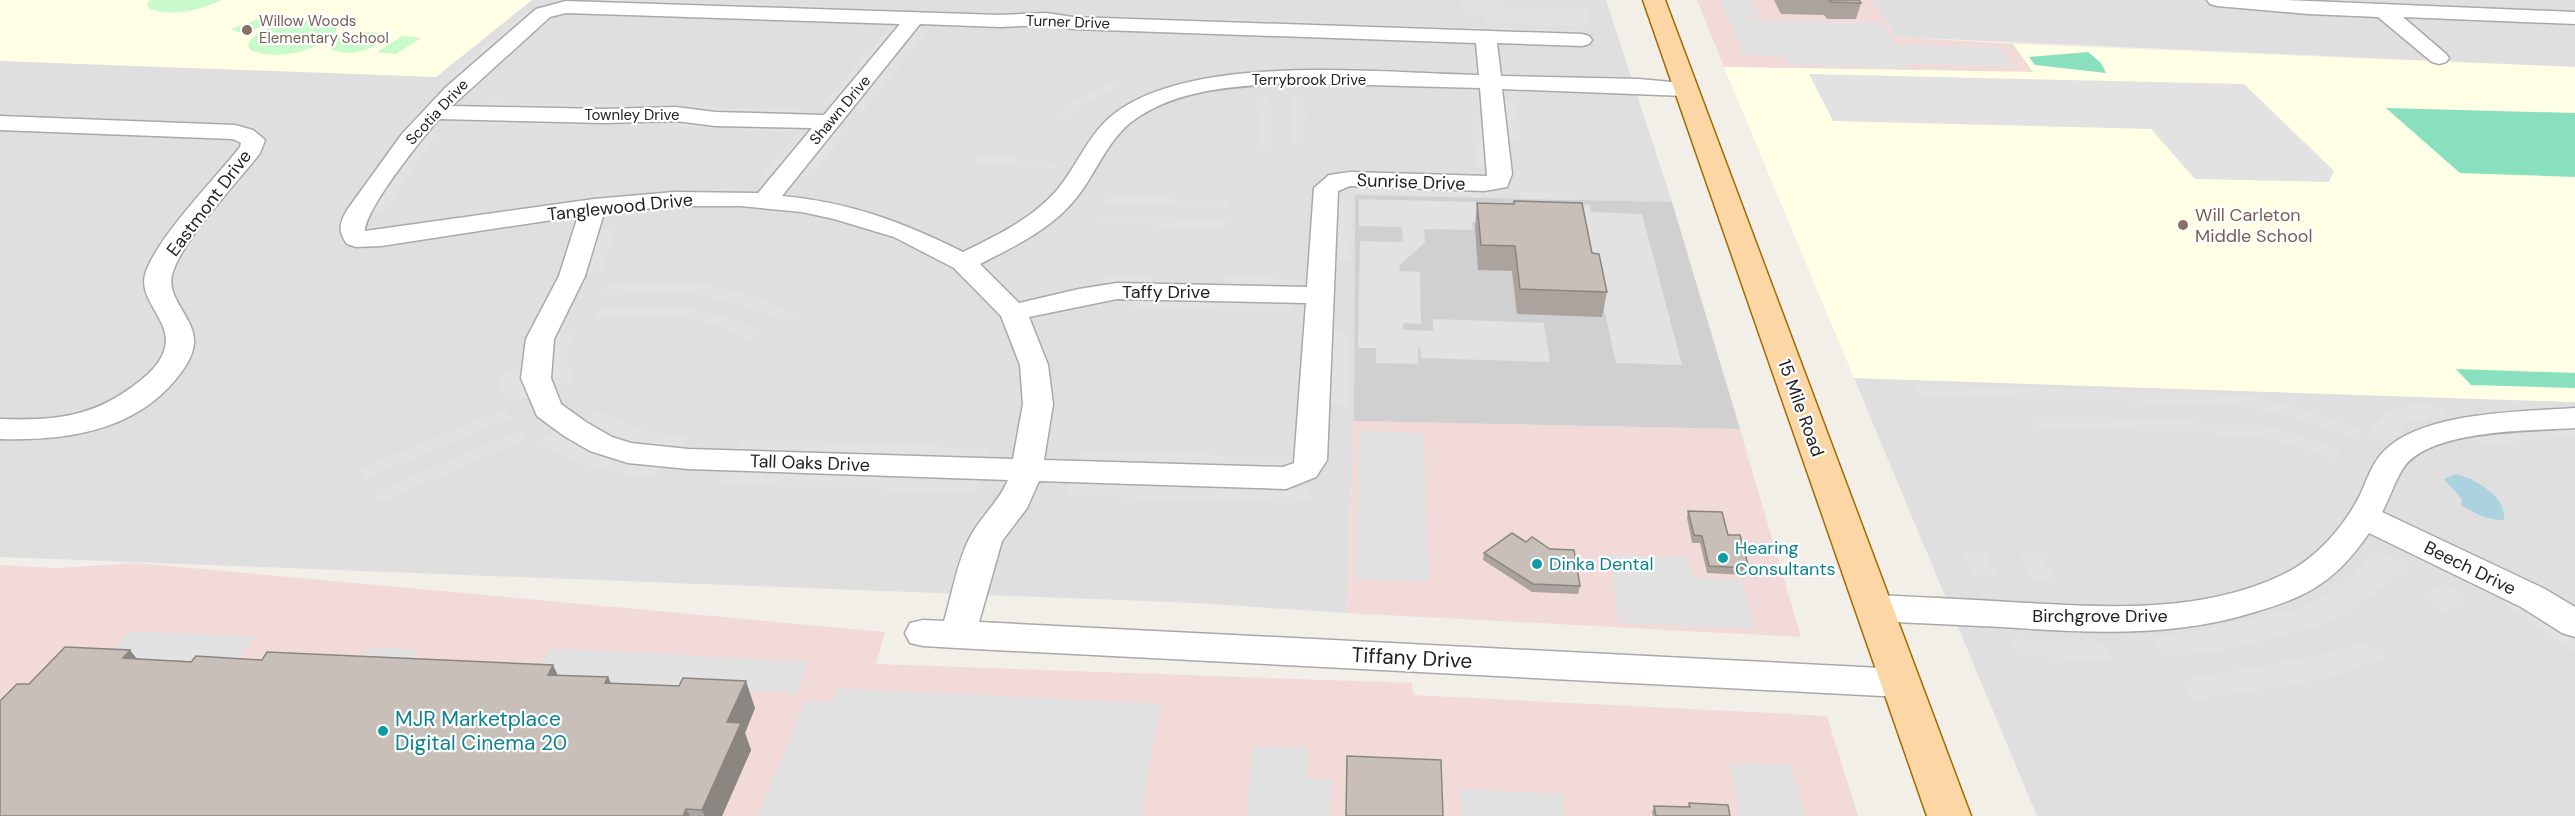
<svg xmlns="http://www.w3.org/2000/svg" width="2575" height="816" viewBox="0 0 2575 816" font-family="'DM Sans',sans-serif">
	<rect width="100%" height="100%" fill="#f2efe9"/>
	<!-- residential -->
	<g fill="#e0dfdf">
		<polygon points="0,0 1606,0 1672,202 1355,195 1354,421 1347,613 1195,603 0,557"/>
		<polygon points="1871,0 2575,0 2575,67 1896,37"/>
		<polygon points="1854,378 2575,402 2575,816 2037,816"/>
	</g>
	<!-- commercial -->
	<g fill="#f2dad9">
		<polygon points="1697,0 1871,0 1896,37 2013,44 2034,72 1724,67"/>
		<polygon points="1354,421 1740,429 1801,637 1347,613"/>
		<polygon points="138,563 885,632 876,664 1412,683 1413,695 1827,716 1858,816 0,816 0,565 57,568"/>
	</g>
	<!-- education -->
	<g fill="#ffffe5">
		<polygon points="0,0 532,0 436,77 0,61"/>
		<polygon points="2013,44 2575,67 2575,402 1854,378 1724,67 2033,72"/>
	</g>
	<!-- religious -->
	<polygon fill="#d0d0d0" points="1355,195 1672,202 1740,429 1354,421"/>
	<!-- park -->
	<g fill="#c8facc">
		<path d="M 150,0 L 222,0 C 201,10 172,17 150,9 L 147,5 Z"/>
		<polygon points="266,16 279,20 243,34 231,29"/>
		<path d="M 311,20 L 332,23 L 336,28 L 336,33 C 316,52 275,61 250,50 L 248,45 C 257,25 291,22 311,20 Z"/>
		<path d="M 373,32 L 379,33 L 384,37 C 375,51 342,59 329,47 C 337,33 358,32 373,32 Z"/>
		<polygon points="402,36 421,38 396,54 377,52"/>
	</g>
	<!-- pitch -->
	<g fill="#88e0be">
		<polygon points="2088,52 2101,63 2106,73 2035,65 2029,57"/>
		<polygon points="2386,108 2575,113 2575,177 2460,173"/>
		<polygon points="2456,369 2575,373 2575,388 2471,385"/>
	</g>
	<!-- parking -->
	<g fill="#e2e2e2">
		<polygon points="604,0 649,0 903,9 900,14 600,4"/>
		<polygon points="1462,0 1503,0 1503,4 1490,4 1490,6 1587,9 1591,26 1486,23 1485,17 1463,16"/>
		<polygon points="1720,0 1752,0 1761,18 1746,18 1747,20 1882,23 1896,45 2000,47 2015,66 1907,64 1909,68 1789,65 1784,56 1744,55"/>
		<polygon points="528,10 540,10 460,79 446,79"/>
		<polygon points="1079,14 1576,31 1577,36 1076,20"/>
		<polygon points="889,27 901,28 834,106 821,106"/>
		<polygon points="917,29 929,30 863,112 849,111"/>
		<polygon points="1809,74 2244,84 2334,171 2329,182 2195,179 2151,129 1833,121"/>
		<polygon points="1109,82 1118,85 1092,99 1065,120 1053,117 1082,96"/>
		<polygon points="1302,95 1306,116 1304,145 1291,145 1293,116 1289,96"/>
		<polygon points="1269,96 1273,122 1271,146 1257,146 1260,122 1255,97"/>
		<polygon points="1501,101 1516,101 1522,142 1507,142"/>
		<polygon points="483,102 641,105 677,104 710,108 805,110 800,117 476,108"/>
		<polygon points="470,116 582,119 575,126 462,123"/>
		<polygon points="1471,118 1485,119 1491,167 1476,167"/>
		<polygon points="682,121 801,126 796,132 674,127"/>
		<polygon points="836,128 850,129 810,178 795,177"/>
		<polygon points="424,133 439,133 411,170 389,210 371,212"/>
		<polygon points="797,133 812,134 777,176 762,175"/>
		<polygon points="978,154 1059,163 1054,170 972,162"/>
		<polygon points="1356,185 1491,189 1492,197 1356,193"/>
		<polygon points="1520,191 1575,192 1576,200 1521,199"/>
		<polygon points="1108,194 1141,197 1230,200 1229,208 1139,205 1104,202"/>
		<polygon points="1359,199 1590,205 1591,212 1642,214 1682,365 1616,363 1586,225 1472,222 1473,230 1424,229 1425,242 1399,266 1400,271 1420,272 1421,324 1403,323 1403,330 1433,331 1433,319 1544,323 1550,362 1421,358 1420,347 1418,346 1418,364 1376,363 1376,348 1358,348 1360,241 1403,242 1402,227 1359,226"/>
		<polygon points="1336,200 1352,200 1350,260 1334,259"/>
		<polygon points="1100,214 1136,217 1227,219 1226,228 1134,225 1096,222"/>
		<polygon points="615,227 601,273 583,275 598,228"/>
		<polygon points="1154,275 1153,285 1104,287 1103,278"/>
		<polygon points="1226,276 1295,279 1294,288 1224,286"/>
		<polygon points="632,283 687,283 712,286 758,297 798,314 787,321 726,300 681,292 600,295 603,285"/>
		<polygon points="1133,298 1292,302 1291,312 1132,308"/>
		<polygon points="623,306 689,308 730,317 764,332 749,340 719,326 682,317 640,315 595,317 599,308"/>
		<polygon points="573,333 567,358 574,381 555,387 550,375 554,334"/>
		<polygon points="1331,333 1348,334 1347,405 1328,405"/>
		<polygon points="521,367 527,397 508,403 502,388 501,372"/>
		<polygon points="1914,384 2248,395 2295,407 2360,429 2357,440 2299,419 2239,405 1919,395"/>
		<polygon points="2429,402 2448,414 2407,423 2388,445 2367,436 2375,424 2388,413 2407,406"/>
		<polygon points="504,409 511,418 365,479 359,469"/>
		<polygon points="599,411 637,429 687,437 680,450 624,441 582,420"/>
		<polygon points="2028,414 2257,425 2300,435 2342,451 2334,459 2300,447 2258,437 2208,433 2034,426"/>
		<polygon points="2575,421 2575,436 2482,445 2466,432"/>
		<polygon points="519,430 527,439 380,503 373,493"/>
		<polygon points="555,431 601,454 662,466 652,479 587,466 560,455 538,441"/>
		<polygon points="1359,431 1424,433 1429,582 1355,579"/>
		<polygon points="741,439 988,448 984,462 733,453"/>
		<polygon points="1079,450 1300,457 1299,470 1076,464"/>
		<polygon points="725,470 979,479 975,493 717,484"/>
		<polygon points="1070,481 1296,488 1306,486 1311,499 1295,503 1067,496"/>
		<polygon points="1963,551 1984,552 1997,578 1976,577"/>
		<polygon points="2379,551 2411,565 2346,615 2319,626 2248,645 2207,653 2162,657 2152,638 2190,632 2297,609 2320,598 2352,575"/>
		<polygon points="2019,553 2040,553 2054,579 2032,579"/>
		<polygon points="1609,554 1688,558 1693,578 1742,580 1754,629 1619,623"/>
		<polygon points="2442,582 2468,596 2447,613 2422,599"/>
		<polygon points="2518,597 2575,636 2575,653 2505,604"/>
		<polygon points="131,631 256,637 232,667 103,661"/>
		<polygon points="2010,638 2095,641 2099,642 2114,659 2018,657"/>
		<polygon points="2363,642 2385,658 2339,675 2293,685 2195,700 2180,680 2317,656"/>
		<polygon points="371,647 419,650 397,680 348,677"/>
		<polygon points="551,648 809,662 796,693 532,678"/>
		<polygon points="837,688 1160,704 1141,816 758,816 805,701 831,702"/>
		<polygon points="1253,746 1308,748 1307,778 1332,780 1330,816 1247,816"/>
		<polygon points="1729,763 1791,765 1805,816 1741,816"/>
		<polygon points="1460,789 1562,794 1564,815 1586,816 1461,816"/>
	</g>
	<!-- water -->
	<path fill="#aad3df" d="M 2456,474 C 2476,479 2507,497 2504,520 C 2489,521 2474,513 2461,505 L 2462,499 L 2444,479 Z"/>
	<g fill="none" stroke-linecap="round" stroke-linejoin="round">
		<defs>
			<g id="minor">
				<polygon points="2207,0 2284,0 2575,12 2575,24 2403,17 2446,54 2449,58 2446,62 2439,64 2432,62 2378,17 2308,14 2217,6 2210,4"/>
				<path d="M 566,1 L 1000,15 L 1046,13 L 1073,17 L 1582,34 L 1589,36 L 1592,40 L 1589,44 L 1582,46 L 1497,43 L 1501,76 L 1639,79 L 1693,84 L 1696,89 L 1693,94 L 1685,96 L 1502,89 L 1512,174 L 1507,187 L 1484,191 L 1350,186 L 1338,191 L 1327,460 L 1316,477 L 1286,489 L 1039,481 L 1027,508 L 1002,541 L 979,622 L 1901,669 L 1914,673 L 1920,683 L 1914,693 L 1901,697 L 957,648 L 923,646 L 910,643 L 905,633 L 910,623 L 923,620 L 944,621 C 952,594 957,563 969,539 C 980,517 999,502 1008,480 L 688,469 L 628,463 L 590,451 L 564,436 L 537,416 L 521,378 L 526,339 L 559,276 L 578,216 L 381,246 L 356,247 L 347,244 C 338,232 339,224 347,210 L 402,134 L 445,88 L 536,9 ZM 566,13 L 900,24 L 824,115 L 715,112 L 676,107 L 605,109 L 452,106 L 550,17 ZM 920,24 L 1000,27 L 1046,25 L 1073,29 L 1476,43 L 1479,75 C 1381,73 1194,52 1114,114 C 1088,134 1078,165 1057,190 C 1032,219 997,235 963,252 C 903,222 849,202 782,196 ZM 1292,83 L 1480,88 L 1487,176 L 1350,172 L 1329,175 L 1314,188 L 1307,287 L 1117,283 L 1079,289 L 1019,303 L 980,264 C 1015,246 1052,229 1077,197 C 1096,173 1106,143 1130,123 C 1175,88 1238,86 1292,83 ZM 439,119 L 605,123 L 676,121 L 715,126 L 812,128 L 758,193 L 674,192 L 594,199 L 365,231 C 365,209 423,137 439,119 ZM 674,206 L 740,206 L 802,212 L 834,219 L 894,237 L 954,268 L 1001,316 L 1020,365 L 1023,404 L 1013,459 L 688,449 L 631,443 L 612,437 L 586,422 L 561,404 L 551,378 L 554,339 L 585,276 L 604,213 ZM 1117,299 L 1306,303 L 1294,463 L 1283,467 L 1044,460 L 1053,404 L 1048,365 L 1029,317 Z"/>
				<path d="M 0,116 L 235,125 L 253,130 L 265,140 L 260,153 C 238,182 180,242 172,275 C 166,299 196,319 194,343 C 193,357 184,369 176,379 C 133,432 63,441 0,439 L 0,419 C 56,421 96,417 141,380 C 154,370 166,356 166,339 C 165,317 139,297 145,275 C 155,239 216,178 240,147 L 241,143 L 233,139 L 0,130 Z"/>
				<path d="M 2575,408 L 2575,428 C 2532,431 2432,429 2404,467 C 2395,480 2390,498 2382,512 L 2545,589 L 2575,607 L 2575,637 L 2562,633 L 2521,607 L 2369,533 C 2356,552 2341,570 2322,583 C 2303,597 2278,605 2255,612 C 2172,638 2088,633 2002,627 C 1959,625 1917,623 1874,621 L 1862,617 L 1856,608 L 1862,599 L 1874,595 C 1919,597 1965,599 2010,602 C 2101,607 2197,615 2282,575 C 2315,560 2344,527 2360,495 C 2367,480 2372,463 2384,451 C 2424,411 2521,412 2575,408 Z"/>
			</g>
			<polygon id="major" points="1643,0 1665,0 1971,816 1927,816"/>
		</defs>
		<!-- minor casing -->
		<use href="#minor" stroke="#a9a9a9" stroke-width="3"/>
		<!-- major casing -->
		<use href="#major" stroke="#a06b00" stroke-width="3"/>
		<!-- minor -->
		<use href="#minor" fill="#fff" fill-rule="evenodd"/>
		<!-- major -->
		<use href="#major" fill="#fcd6a4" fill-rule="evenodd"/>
	</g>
	<!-- wall -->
	<g fill="#aba49e">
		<polygon points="1774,0 1859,0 1861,3 1856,19 1827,19 1824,15 1781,14"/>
		<polygon points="1514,201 1592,253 1607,292 1602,317 1517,314 1512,271 1478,270 1475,227 1477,203 1514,204"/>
		<polygon points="1688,511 1728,535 1749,568 1747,575 1707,573 1700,543 1692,543 1687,518"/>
		<polygon points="1526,542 1550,549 1580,586 1578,594 1532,592 1483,560 1484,553"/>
		<polygon points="137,659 608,677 611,683 755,708 745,733 751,750 722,816 0,816 29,684"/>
		<polygon points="1689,803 1730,816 1653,816 1652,813 1654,806 1688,807"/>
	</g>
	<!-- shaded-wall -->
	<g fill="#8b8681">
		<polygon points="130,650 151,677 123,658"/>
		<polygon points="553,665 566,692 548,675"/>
		<polygon points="608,677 620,704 605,683"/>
		<polygon points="746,681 755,708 745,733 751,750 722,816 705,816 702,810 727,722"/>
		<polygon points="686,809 690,816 683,816"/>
	</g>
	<!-- building -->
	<g fill="#c7bfb8" stroke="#8b8681" stroke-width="1.5">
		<polygon points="1829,0 1859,0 1861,3 1831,2"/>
		<polygon points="1514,201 1582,203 1592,253 1599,254 1607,292 1520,289 1515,246 1481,245 1477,203 1514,204"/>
		<polygon points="1688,511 1722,512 1728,535 1740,535 1749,568 1709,566 1702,536 1694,535"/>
		<polygon points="1512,533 1526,542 1532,537 1550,549 1574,550 1580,586 1533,584 1484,553"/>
		<polygon points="65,647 130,650 123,658 191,662 196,656 262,660 267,652 553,665 548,675 608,677 605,683 679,686 683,678 746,681 727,722 741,723 702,810 686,809 683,816 0,816 0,701 17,684 29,684"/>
		<polygon points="1347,756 1441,760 1443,816 1346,816"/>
		<polygon points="1689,803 1728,805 1730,816 1656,816 1654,806 1690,807"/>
	</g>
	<!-- markers -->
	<g fill="#8d6e63" stroke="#fff" stroke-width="2">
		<circle cx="247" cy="30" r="6"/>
		<circle cx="2183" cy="225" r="6"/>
	</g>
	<g fill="#0f9aa8" stroke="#fff" stroke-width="2">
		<circle cx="1723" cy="558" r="6"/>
		<circle cx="1537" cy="564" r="6"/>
		<circle cx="383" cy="731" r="6"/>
	</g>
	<g text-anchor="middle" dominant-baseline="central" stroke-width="4.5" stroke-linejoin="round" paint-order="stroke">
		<!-- far-education labels -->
		<g font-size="15" fill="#785e54" stroke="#fff" text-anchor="start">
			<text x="259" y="21">Willow Woods<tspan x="259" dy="17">Elementary School</tspan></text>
		</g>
		<!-- far-street labels -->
		<g font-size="15" fill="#222" stroke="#fff">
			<text transform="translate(1068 22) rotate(2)">Turner Drive</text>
			<text x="1309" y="80">Terrybrook Drive</text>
			<text transform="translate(840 110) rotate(-50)">Shawn Drive</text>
			<text transform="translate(437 112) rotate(-47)">Scotia Drive</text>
			<text x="632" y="115">Townley Drive</text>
		</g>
		<!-- street labels -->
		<g font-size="18" fill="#222" stroke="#fff">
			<text transform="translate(1411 182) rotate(2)">Sunrise Drive</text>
			<text transform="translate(209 203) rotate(-53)">Eastmont Drive</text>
			<text transform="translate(620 207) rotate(-6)">Tanglewood Drive</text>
			<text x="1166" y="292">Taffy Drive</text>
			<text transform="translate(1801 408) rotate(70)">15 Mile Road</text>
			<text transform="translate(810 463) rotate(2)">Tall Oaks Drive</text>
			<text transform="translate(2470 568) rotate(26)">Beech Drive</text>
			<text x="2100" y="616">Birchgrove Drive</text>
		</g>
		<!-- education labels -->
		<g font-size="18" fill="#785e54" stroke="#fff" text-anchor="start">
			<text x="2195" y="215">Will Carleton<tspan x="2195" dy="21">Middle School</tspan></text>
		</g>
		<!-- culture labels -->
		<g font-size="18" fill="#0d838f" stroke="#fff" text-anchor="start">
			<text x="1735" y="548">Hearing<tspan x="1735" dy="21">Consultants</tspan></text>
			<text x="1549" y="564">Dinka Dental</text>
		</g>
		<!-- near-street labels -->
		<g font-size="21" fill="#222" stroke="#fff">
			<text transform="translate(1412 658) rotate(3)">Tiffany Drive</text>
		</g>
		<!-- near-culture labels -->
		<g font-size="21" fill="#0d838f" stroke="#fff" text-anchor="start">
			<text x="395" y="719">MJR Marketplace<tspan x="395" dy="24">Digital Cinema 20</tspan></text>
		</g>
	</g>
</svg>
